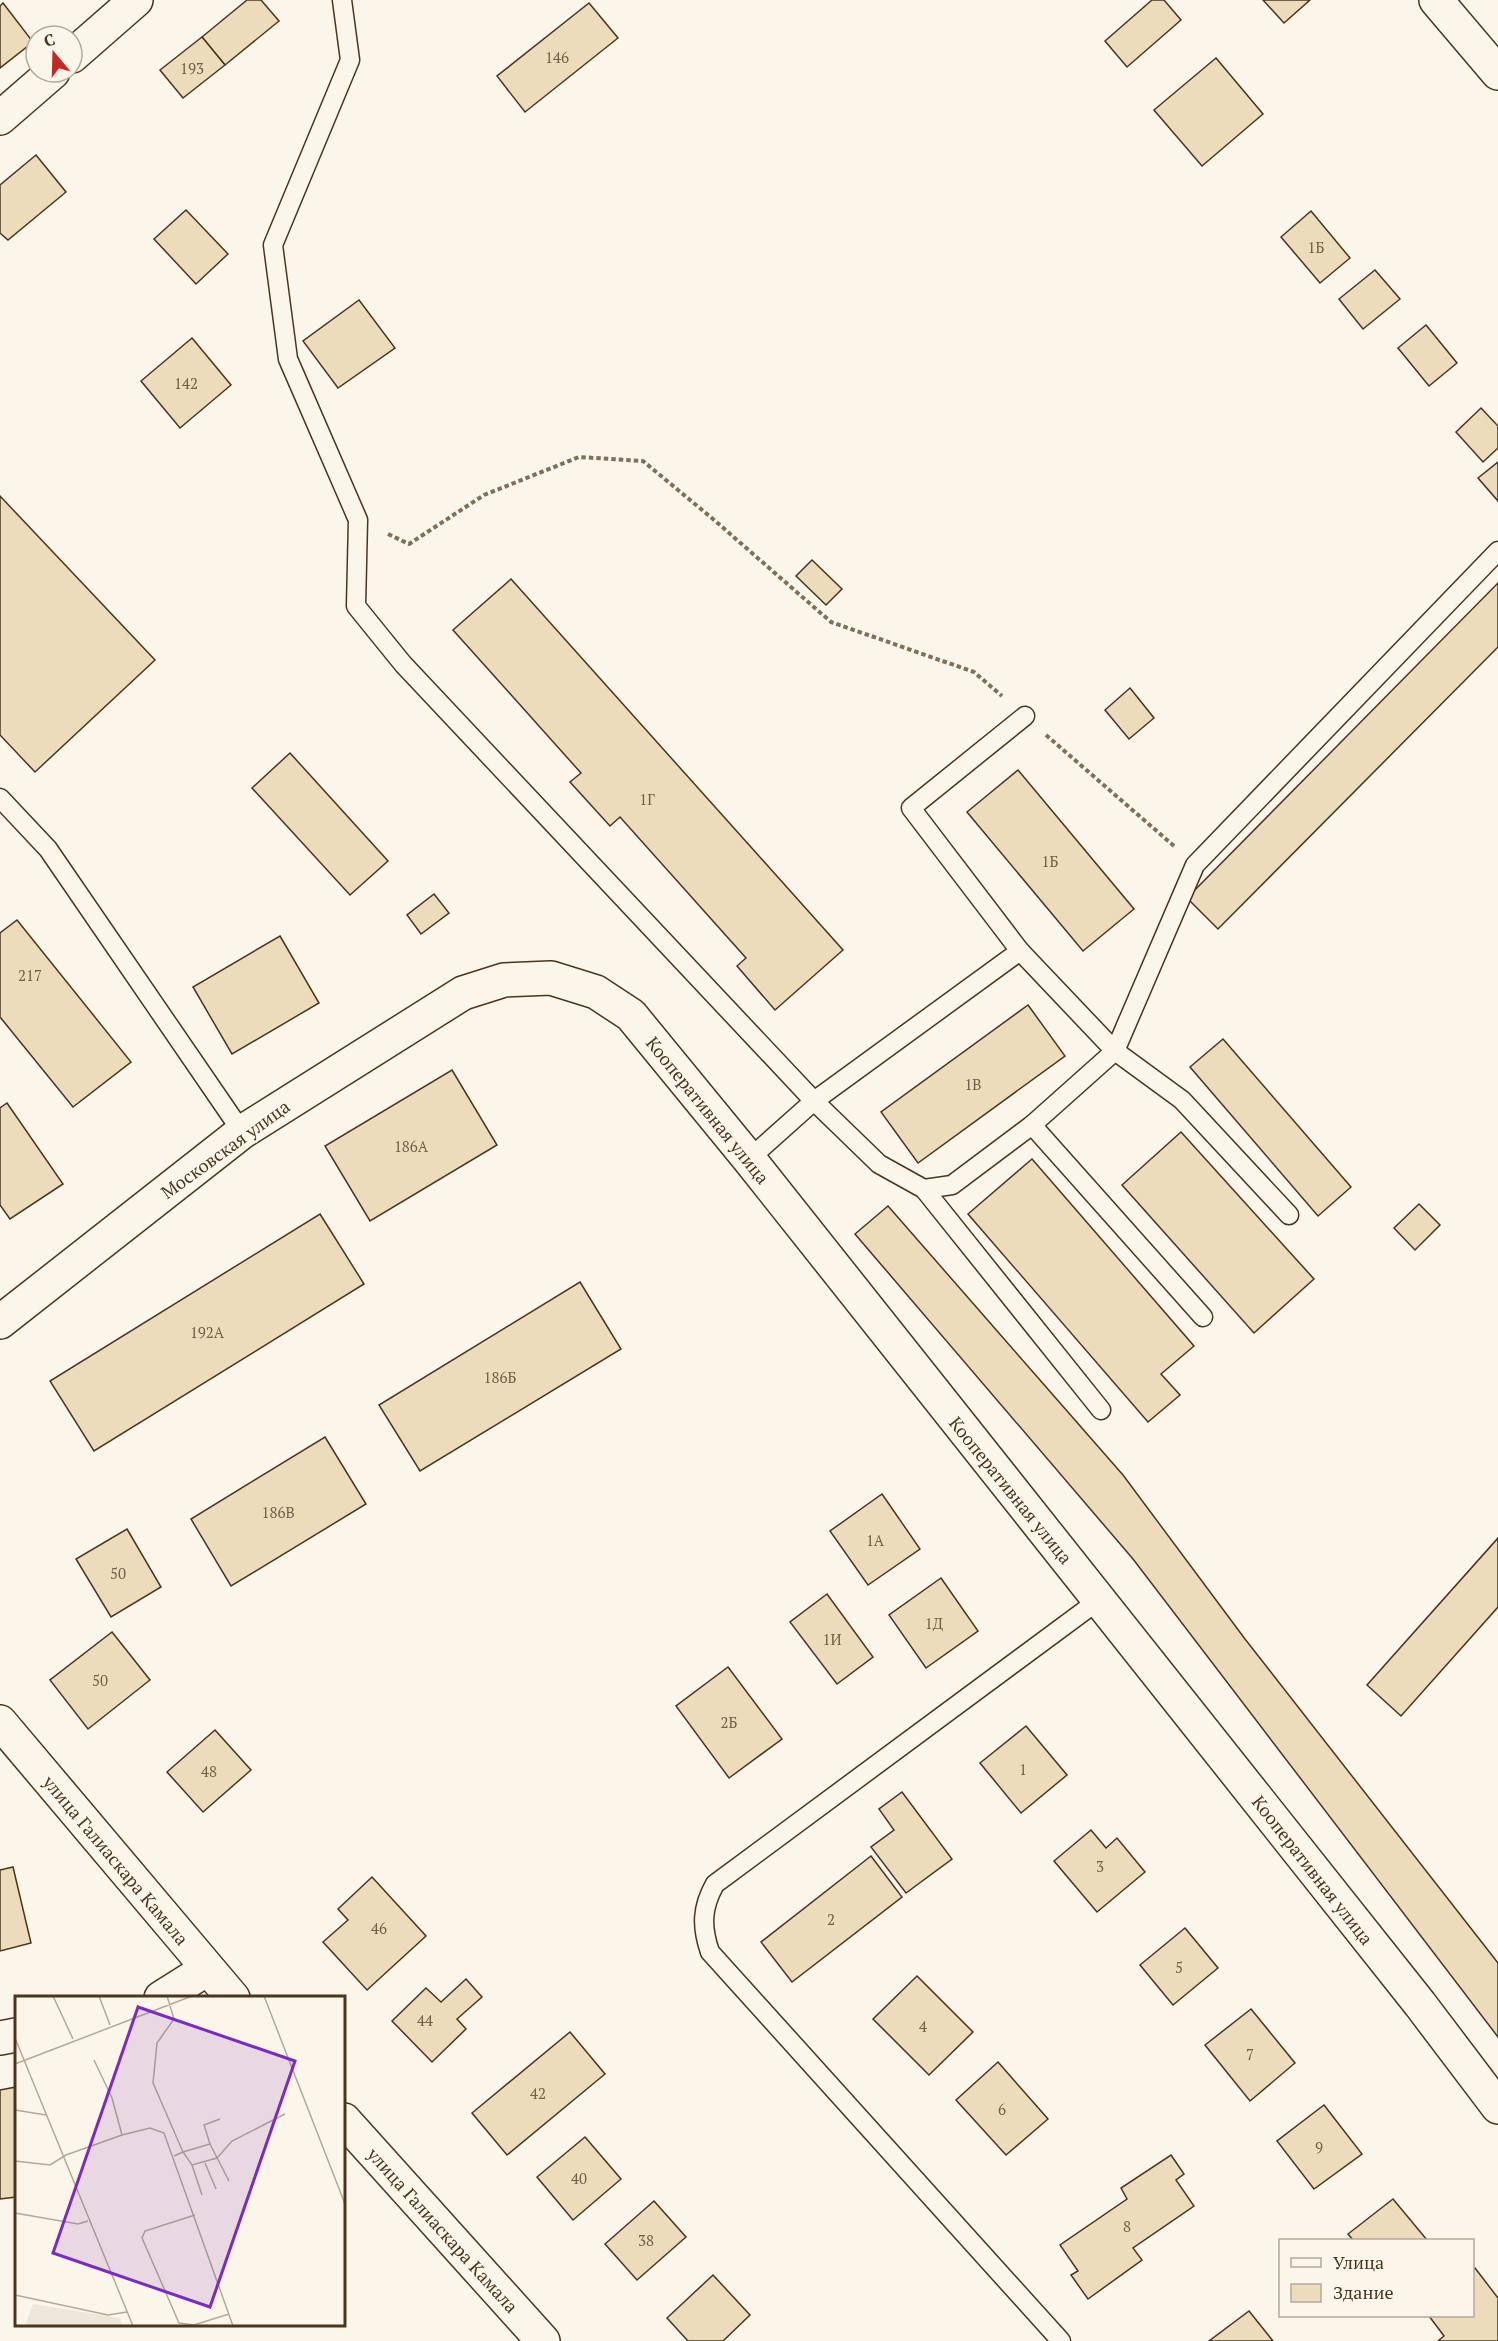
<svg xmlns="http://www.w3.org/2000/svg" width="1498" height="2341" viewBox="0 0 1498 2341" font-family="'PT Serif',serif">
	<rect width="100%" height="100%" fill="#fbf6e9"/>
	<!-- building -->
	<g fill="#ecdcbc" stroke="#4a3520" stroke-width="1.5">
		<polygon points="247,0 261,0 279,21 225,65 202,37"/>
		<polygon points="1152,0 1164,0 1181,20 1127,67 1105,41"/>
		<polygon points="1263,0 1310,0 1284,23"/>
		<polygon points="3,3 33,42 0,68 0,6"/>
		<polygon points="589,3 618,38 525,112 497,76"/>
		<polygon points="202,37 225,65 183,98 160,70"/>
		<polygon points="1216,58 1263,114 1202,166 1154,110"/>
		<polygon points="36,155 66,192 8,240 0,233 0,185"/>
		<polygon points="186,210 228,254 196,284 154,239"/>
		<polygon points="1311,211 1350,258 1320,283 1281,237"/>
		<polygon points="1375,270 1400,299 1363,329 1339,299"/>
		<polygon points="359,300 395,348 338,388 303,341"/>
		<polygon points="1426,325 1457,363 1429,386 1398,348"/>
		<polygon points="192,338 231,385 180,428 141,381"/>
		<polygon points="1481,408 1498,426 1498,448 1483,462 1456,432"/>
		<polygon points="1498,462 1498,501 1478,478"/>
		<polygon points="0,496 155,660 35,772 0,735"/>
		<polygon points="812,560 842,589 826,605 796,576"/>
		<polygon points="511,579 843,950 775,1010 737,966 746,958 620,817 610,826 570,782 581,773 453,630"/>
		<polygon points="1498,583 1498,647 1218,929 1187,898"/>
		<polygon points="1130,688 1154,718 1129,739 1105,710"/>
		<polygon points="290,753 388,861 350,895 252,788"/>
		<polygon points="1018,770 1134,909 1083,951 967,812"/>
		<polygon points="434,894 449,913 421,934 407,915"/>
		<polygon points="17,920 131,1062 73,1107 0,1017 0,933"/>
		<polygon points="280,936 319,1003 232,1054 193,987"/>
		<polygon points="1028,1005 1065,1056 918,1163 881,1112"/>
		<polygon points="1223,1039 1351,1187 1318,1216 1190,1067"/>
		<polygon points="452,1070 497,1145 370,1221 325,1146"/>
		<polygon points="7,1103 63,1184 10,1219 0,1205 0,1108"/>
		<polygon points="1181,1132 1314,1279 1254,1333 1122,1185"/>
		<polygon points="1032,1159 1194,1346 1161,1374 1180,1395 1148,1422 968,1214"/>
		<polygon points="1419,1204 1440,1225 1415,1250 1394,1228"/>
		<polygon points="888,1206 1123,1475 1245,1639 1498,1963 1498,2037 1133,1559 855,1234"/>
		<polygon points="320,1214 364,1284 94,1451 50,1381"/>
		<polygon points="580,1282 621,1349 420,1471 379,1405"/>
		<polygon points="325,1437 366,1504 231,1586 191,1519"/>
		<polygon points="882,1494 920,1549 868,1585 830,1531"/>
		<polygon points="127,1529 161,1587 111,1617 76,1559"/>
		<polygon points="1498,1538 1498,1607 1401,1716 1367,1685"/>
		<polygon points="941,1578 978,1631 926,1668 889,1615"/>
		<polygon points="827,1594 873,1657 837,1684 790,1622"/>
		<polygon points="112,1632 150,1680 88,1729 50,1680"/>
		<polygon points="728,1667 782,1739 729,1778 676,1706"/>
		<polygon points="1026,1726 1067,1775 1021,1813 980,1763"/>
		<polygon points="215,1730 251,1770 203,1812 167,1772"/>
		<polygon points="902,1792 952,1859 906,1893 871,1847 894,1830 879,1809"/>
		<polygon points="1091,1830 1106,1848 1117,1838 1145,1872 1097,1912 1054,1861"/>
		<polygon points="871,1856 902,1897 792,1982 761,1942"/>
		<polygon points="13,1867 31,1943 0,1951 0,1870"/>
		<polygon points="372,1877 426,1936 367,1990 323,1942 348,1920 338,1909"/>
		<polygon points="1185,1928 1218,1968 1173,2005 1140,1965"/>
		<polygon points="917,1976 973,2032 929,2075 873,2019"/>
		<polygon points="466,1979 482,1997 457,2019 466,2029 432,2062 392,2021 426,1988 441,2002"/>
		<polygon points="1251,2009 1295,2063 1250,2101 1205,2045"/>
		<polygon points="570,2032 605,2074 507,2155 472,2113"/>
		<polygon points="998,2062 1048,2119 1006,2155 956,2100"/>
		<polygon points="16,2087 16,2197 0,2199 0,2090"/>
		<polygon points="1324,2105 1362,2154 1314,2189 1277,2141"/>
		<polygon points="585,2137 621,2179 573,2220 537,2177"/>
		<polygon points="1171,2155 1184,2174 1176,2180 1194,2206 1133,2248 1142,2260 1088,2299 1071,2275 1078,2271 1060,2245 1127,2199 1121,2188"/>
		<polygon points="1393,2199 1427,2240 1353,2240 1348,2234"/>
		<polygon points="654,2201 686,2237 637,2280 605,2244"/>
		<polygon points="1475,2268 1498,2298 1498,2341 1438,2341 1444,2336 1429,2316 1472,2316 1472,2270"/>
		<polygon points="713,2275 750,2315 723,2341 688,2341 667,2318"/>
		<polygon points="1249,2311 1273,2341 1209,2341"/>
	</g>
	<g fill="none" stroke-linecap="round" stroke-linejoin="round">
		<defs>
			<g id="service">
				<polyline points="342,0 350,60 273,245 288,359 358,520 356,606 403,664 814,1101 749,1159"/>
				<polyline points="1025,716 911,808 1020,951 814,1101 879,1164 924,1189 952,1185 1032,1125 1115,1051 1195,865 1498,551"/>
				<polyline points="0,798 48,849 242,1132"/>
				<polyline points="1020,951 1115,1051 1182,1100 1289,1215"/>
				<polyline points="1032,1125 1203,1317"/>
				<polyline points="924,1189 1101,1410"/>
				<path d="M 1061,2341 L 710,1952 C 701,1926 702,1907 715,1884 L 1099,1600"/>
			</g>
			<g id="minor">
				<polyline points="1436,0 1498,73"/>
				<polyline points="72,56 136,0"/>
				<polyline points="0,118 53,72"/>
				<polyline points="0,1322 242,1132 463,993 504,980 551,978 596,992 631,1015 749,1159 1420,2004 1498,2107"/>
				<polyline points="0,1722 233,1998"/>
				<polyline points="161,1998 207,1969"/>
				<polyline points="0,2038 16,2035"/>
				<polyline points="344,2120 543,2341"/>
			</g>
		</defs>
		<!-- service casing -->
		<use href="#service" stroke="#4a3520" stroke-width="21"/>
		<!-- minor casing -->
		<use href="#minor" stroke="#4a3520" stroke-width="36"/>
		<!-- path -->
		<g stroke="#7f6f5c" stroke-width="4" stroke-dasharray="4.5 3" stroke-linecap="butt">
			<polyline points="388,534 409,544 484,495 579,457 643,461 713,519 831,622 974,672 1002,696"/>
			<polyline points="1046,735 1174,846"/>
		</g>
		<!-- service -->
		<use href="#service" stroke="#fbf6e9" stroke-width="18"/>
		<!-- minor -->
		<use href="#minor" stroke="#fbf6e9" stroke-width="33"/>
	</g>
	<g text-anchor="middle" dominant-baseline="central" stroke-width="4.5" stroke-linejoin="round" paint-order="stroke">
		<!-- number labels -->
		<g font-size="15" fill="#725f47">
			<text x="557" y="57">146</text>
			<text x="192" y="68">193</text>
			<text x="1316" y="247">1Б</text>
			<text x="186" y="383">142</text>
			<text x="647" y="799">1Г</text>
			<text x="1050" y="861">1Б</text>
			<text x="30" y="975">217</text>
			<text x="973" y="1084">1В</text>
			<text x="411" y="1146">186А</text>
			<text x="207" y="1332">192А</text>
			<text x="500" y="1377">186Б</text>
			<text x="278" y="1512">186В</text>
			<text x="875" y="1540">1А</text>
			<text x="118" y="1573">50</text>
			<text x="934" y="1623">1Д</text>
			<text x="832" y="1639">1И</text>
			<text x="100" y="1680">50</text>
			<text x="729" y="1722">2Б</text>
			<text x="1023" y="1769">1</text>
			<text x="209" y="1771">48</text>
			<text x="1100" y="1866">3</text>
			<text x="831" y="1919">2</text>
			<text x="379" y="1928">46</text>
			<text x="1179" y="1967">5</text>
			<text x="425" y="2020">44</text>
			<text x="923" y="2026">4</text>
			<text x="1250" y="2054">7</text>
			<text x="538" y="2093">42</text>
			<text x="1002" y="2109">6</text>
			<text x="1319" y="2147">9</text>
			<text x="579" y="2178">40</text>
			<text x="1127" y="2226">8</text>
			<text x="646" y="2240">38</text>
		</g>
		<!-- street labels -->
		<g font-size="18" fill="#4a3520" stroke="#fbf6e9">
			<text transform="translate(708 1110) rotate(51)">Кооперативная улица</text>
			<text transform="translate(225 1149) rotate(-36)">Московская улица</text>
			<text transform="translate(1011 1490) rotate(51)">Кооперативная улица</text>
			<text transform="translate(116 1860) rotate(50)">улица Галиаскара Камала</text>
			<text transform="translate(1313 1870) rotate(52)">Кооперативная улица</text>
			<text transform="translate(443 2230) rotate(48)">улица Галиаскара Камала</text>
		</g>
	</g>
	<!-- overview -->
	<g transform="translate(15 1996)">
		<rect width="330" height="330" fill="#fbf6e9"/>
		<path d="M 18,308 L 105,322 L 107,330 L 10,330 Z" fill="#ede6d9"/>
		<path fill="none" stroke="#b4a999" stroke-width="1.5" d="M 38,0 L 58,43M 84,0 L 95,29M 152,0 L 159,23 L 142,47 L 138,87 L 168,156 L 159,160M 249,0 L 330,208M 0,42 L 118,330M 79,64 L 97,102 L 107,139M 0,68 L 177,0M 0,114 L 31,119M 205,123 L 189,129 L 195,148 L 168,156 L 177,169 L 202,162 L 217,145 L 270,118M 195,148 L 214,185M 0,165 L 35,169 L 51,159 L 107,139 L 135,132 L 149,137 L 218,330M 190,167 L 201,193M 177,169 L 187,199M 0,217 L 63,228 L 73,225M 180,219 L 130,235 L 127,242 L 164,327 L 179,329 L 214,318M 0,299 L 93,319 L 112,316"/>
		<path fill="#7b2cbf" fill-opacity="0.15" stroke="#7b2cbf" stroke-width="3" d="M 123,11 L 280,65 L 195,311 L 38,257 Z"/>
		<rect width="330" height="330" fill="none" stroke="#4a3520" stroke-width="3"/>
	</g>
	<!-- legend -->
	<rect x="1279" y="2239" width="195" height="78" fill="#fbf6e9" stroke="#b4a999" stroke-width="1.5"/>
	<rect x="1291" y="2258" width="30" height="9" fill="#fbf6e9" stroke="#b4a999" stroke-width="1.5"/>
	<text x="1333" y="2269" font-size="18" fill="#4a3520">Улица</text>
	<rect x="1291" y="2284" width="30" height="18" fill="#ecdcbc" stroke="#b4a999" stroke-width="1.5"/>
	<text x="1333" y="2299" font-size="18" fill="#4a3520">Здание</text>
	<!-- north arrow -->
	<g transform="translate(54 54) rotate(341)"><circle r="28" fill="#fbf6e9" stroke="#b4a999" stroke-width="1.5"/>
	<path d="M0-4.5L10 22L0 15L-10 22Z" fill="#c62828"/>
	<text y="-9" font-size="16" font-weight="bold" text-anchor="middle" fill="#4a3520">С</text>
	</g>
</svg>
